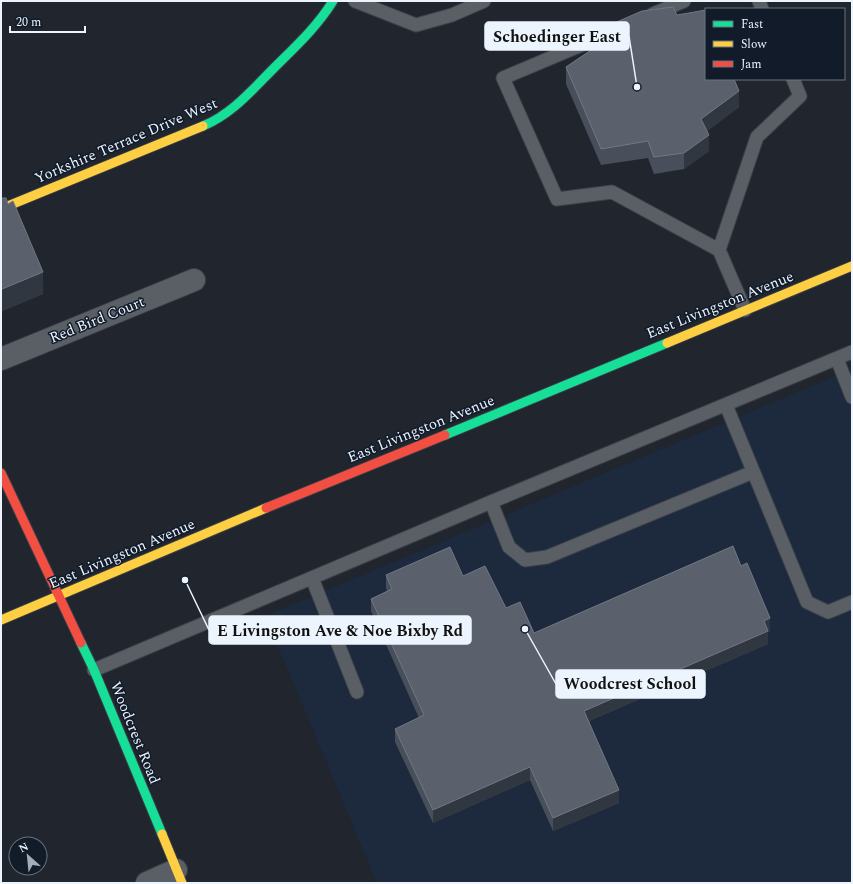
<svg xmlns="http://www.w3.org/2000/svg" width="853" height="884" viewBox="0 0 853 884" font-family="Spectral,serif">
	<rect width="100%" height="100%" fill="#20252e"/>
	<!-- built -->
	<polygon fill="#1d293c" points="852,369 852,883 377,883 265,616"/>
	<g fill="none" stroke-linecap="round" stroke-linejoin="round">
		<defs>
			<g id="lane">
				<polyline points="355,1 416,25 452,15 484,1"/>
				<polyline points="759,1 762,9"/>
				<polyline points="653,14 684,1"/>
				<polyline points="605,35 503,78 557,199 612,192 719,250 745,310"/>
				<polyline points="719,250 757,137 800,96 793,79"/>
				<polyline points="837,359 852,397"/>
				<polyline points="726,405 807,602 828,612 852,602"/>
				<polyline points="491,502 509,547 525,560 547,557 753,472"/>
				<polyline points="312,578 357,692"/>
				<polyline points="94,670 491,502 852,352"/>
			</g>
			<g id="street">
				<polyline points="1,359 194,280"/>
				<polyline points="147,883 176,870"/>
			</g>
			<g id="fast">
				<path d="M 203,126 C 232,114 252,90 274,68 C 295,47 317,27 333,1"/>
				<polyline points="445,435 667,343"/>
				<polyline points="81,643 94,670 162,834"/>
			</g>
			<g id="slow">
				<polyline points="3,208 203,126"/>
				<polyline points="667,343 852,266"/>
				<polyline points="1,620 266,508"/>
				<polyline points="162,834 182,883"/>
			</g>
			<g id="jam">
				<polyline points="1,473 81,643"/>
				<polyline points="266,508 445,435"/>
			</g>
		</defs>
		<!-- lane casing -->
		<use href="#lane" stroke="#3c4048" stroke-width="15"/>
		<!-- street casing -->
		<use href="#street" stroke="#3c4048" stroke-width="24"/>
		<!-- fast casing -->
		<use href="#fast" stroke="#3c4048" stroke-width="11"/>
		<!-- slow casing -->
		<use href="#slow" stroke="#3c4048" stroke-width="11"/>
		<!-- jam casing -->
		<use href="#jam" stroke="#3c4048" stroke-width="11"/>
		<!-- lane -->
		<use href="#lane" stroke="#5a5f65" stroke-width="13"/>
		<!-- street -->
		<use href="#street" stroke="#5a5f65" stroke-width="22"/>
		<!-- fast -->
		<use href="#fast" stroke="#16e098" stroke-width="9"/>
		<!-- slow -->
		<use href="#slow" stroke="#ffcf43" stroke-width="9"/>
		<!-- jam -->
		<use href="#jam" stroke="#f24e42" stroke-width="9"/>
	</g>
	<!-- wall -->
	<g fill="#484f5a">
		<polygon points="677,15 739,107 707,131 709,151 684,169 654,174 648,158 601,165 566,84 566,67 590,51 590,40"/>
		<polygon points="1,198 43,294 2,311 1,308"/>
		<polygon points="741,566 770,631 768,632 768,644 589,721 619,803 553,831 530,780 433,823 395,742 395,729 419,718 371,611 371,599 387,591 386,588 386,575 463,576 506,608 534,633"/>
	</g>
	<!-- shaded-wall -->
	<g fill="#313741">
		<polygon points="739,91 739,107 701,136 701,119"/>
		<polygon points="709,135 709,151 684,169 684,153"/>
		<polygon points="43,272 43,294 2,311 2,289"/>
		<polygon points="770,618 770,631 768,632 768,644 584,723 584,711"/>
		<polygon points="530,767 530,780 433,823 433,810"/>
		<polygon points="619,790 619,803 553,831 553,818"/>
	</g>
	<!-- building -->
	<g fill="#5a616c" stroke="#717883">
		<polygon points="673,7 677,15 706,10 706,79 734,79 739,91 701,119 709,135 684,153 654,157 648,141 601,149 566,67 594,48 590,40 612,24 642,11"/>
		<polygon points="1,198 6,198 8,204 13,201 43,272 2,289 1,286"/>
		<polygon points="733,546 741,566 747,563 770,618 764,621 768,631 584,711 619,790 553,818 530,767 433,810 395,729 424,715 371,599 392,589 386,575 450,547 463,576 485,566 506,608 520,602 534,633"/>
	</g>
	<g text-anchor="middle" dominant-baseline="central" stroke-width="3" stroke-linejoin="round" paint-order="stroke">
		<!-- street labels -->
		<g font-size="15" fill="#ecf4fe" stroke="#111b2a">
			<text transform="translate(126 141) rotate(-23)">Yorkshire Terrace Drive West</text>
			<text transform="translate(720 305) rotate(-22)">East Livingston Avenue</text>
			<text transform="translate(97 320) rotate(-22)">Red Bird Court</text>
			<text transform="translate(421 429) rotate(-22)">East Livingston Avenue</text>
			<text transform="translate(122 554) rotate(-23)">East Livingston Avenue</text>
			<text transform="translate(135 733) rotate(68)">Woodcrest Road</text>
		</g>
	</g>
	<!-- callouts -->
	<path fill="none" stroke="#ecf4fe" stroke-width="1.5" d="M637 87L629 36M185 580L209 630M525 629L556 684"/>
	<g fill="#ecf4fe" stroke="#111b2a" stroke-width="1.5">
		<circle cx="637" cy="87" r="4"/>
		<circle cx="185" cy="580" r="4"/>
		<circle cx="525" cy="629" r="4"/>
	</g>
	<g fill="#ecf4fe" stroke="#ecf4fe" stroke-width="1.5">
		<rect x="485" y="22" width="144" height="28" rx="4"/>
		<rect x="209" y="616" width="262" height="28" rx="4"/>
		<rect x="556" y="670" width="149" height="28" rx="4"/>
	</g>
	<g font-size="16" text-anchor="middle" font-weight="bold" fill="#111">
		<text x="557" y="42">Schoedinger East</text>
		<text x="340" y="636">E Livingston Ave &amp; Noe Bixby Rd</text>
		<text x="630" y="689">Woodcrest School</text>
	</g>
	<!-- border -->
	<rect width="853" height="884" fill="none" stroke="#ecf4fe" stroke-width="4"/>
	<!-- legend -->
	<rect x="705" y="8" width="140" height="72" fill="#111b2a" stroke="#69727f"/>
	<rect x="713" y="21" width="20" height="6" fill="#16e098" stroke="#69727f"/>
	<text x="741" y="28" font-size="12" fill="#ecf4fe">Fast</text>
	<rect x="713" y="41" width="20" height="6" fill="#ffcf43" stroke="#69727f"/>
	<text x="741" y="48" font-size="12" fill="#ecf4fe">Slow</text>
	<rect x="713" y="61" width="20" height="6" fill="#f24e42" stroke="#69727f"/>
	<text x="741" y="68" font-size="12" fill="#ecf4fe">Jam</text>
	<!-- north arrow -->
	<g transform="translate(28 856) rotate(333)"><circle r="19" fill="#111b2a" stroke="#69727f"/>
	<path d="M0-3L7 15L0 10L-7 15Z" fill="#a5acb5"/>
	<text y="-6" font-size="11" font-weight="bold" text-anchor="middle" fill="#ecf4fe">N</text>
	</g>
	<!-- scale -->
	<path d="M10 26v6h75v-6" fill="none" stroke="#ecf4fe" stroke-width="2"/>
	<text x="16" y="26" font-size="12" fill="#ecf4fe" stroke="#111b2a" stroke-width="3" paint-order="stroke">20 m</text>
</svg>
